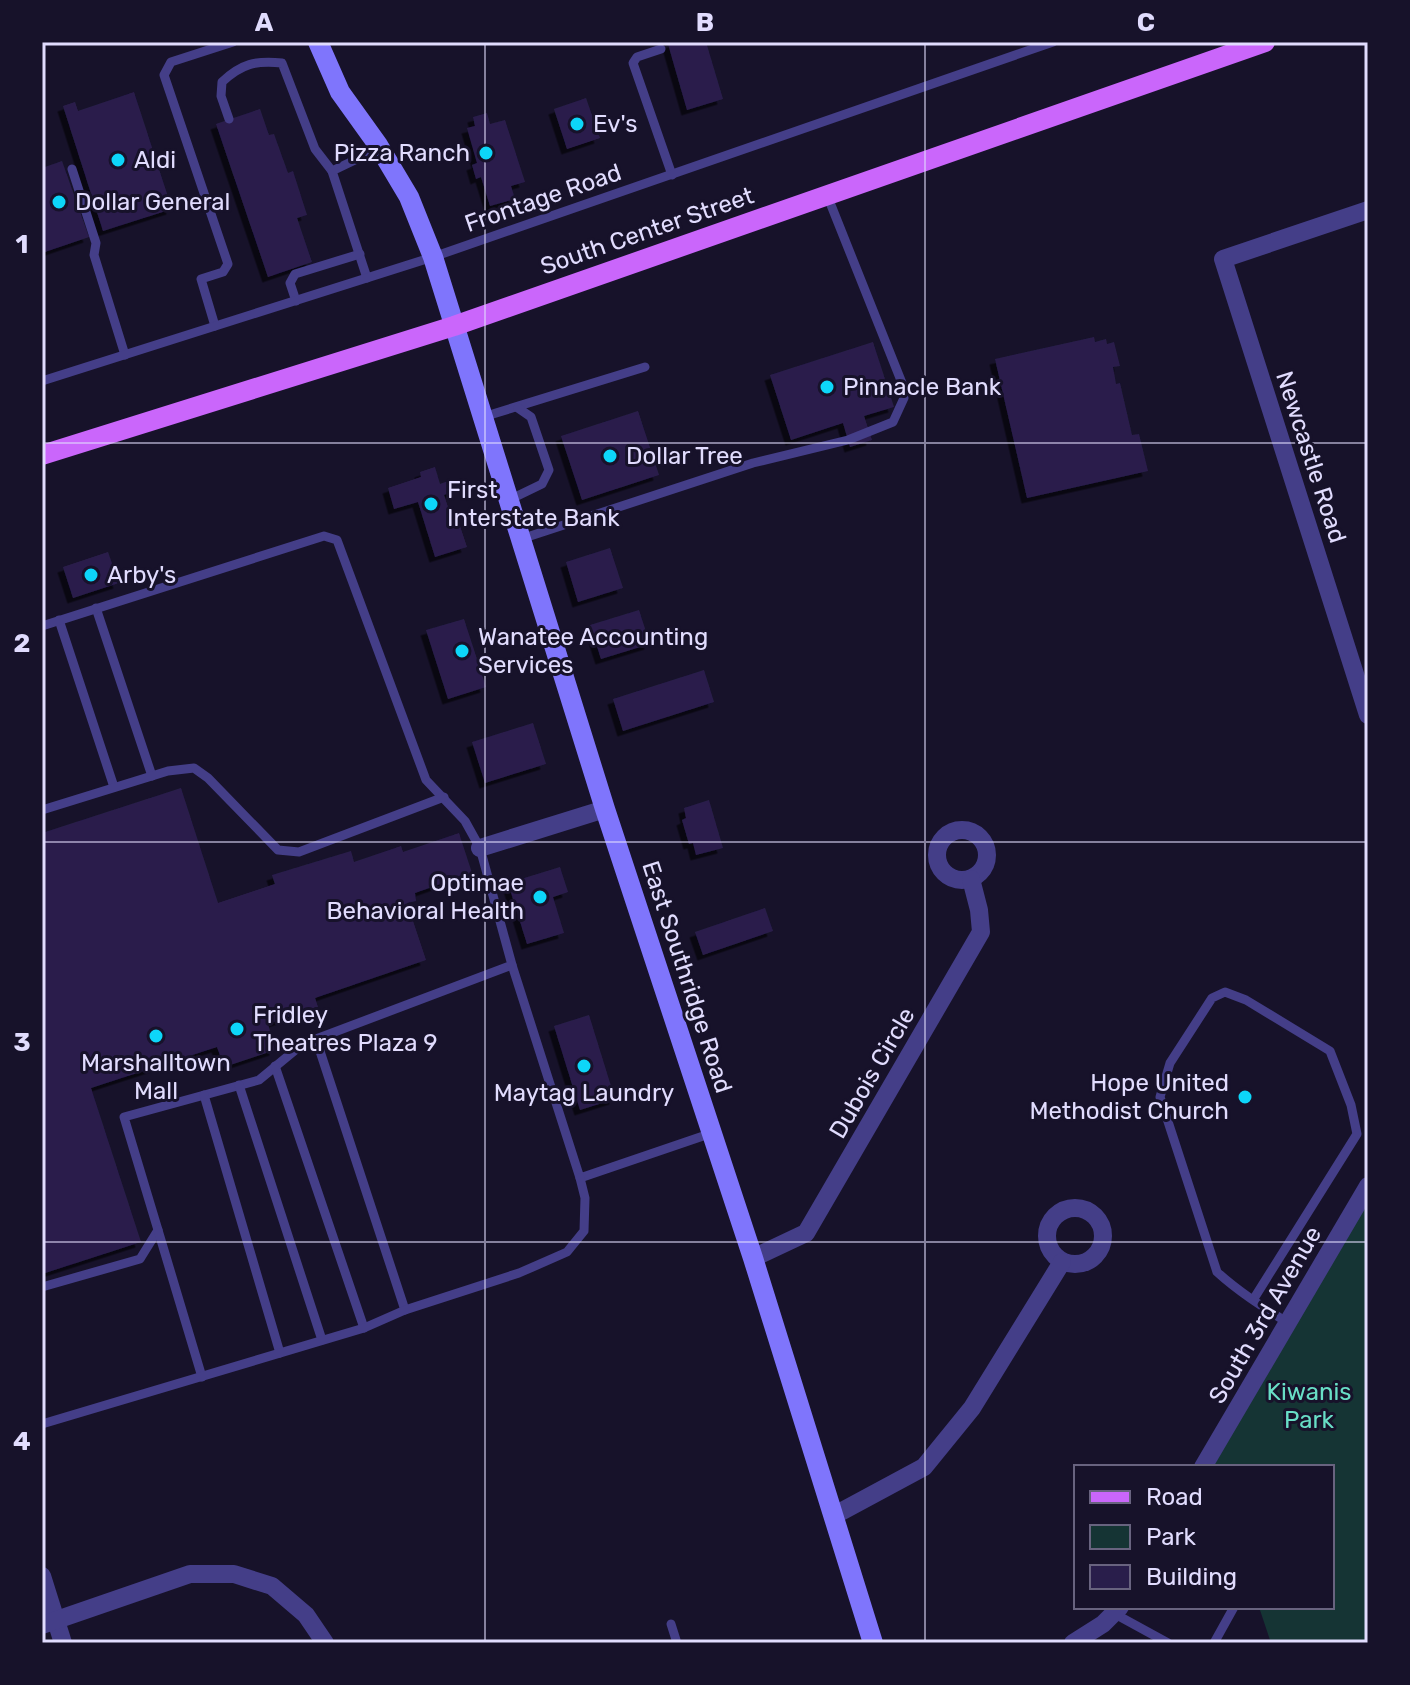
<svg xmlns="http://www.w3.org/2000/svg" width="1410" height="1685" viewBox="0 0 1410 1685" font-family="Rubik,sans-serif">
	<defs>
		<filter id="shadow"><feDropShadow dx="-5.5" dy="5.5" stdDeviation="0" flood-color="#0009"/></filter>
	</defs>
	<rect width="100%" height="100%" fill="#17122a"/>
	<!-- green -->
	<polygon fill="#153434" points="1368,1186 1368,1643 1271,1643 1259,1607 1332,1607 1332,1467 1214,1467 1210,1456"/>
	<!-- building -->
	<g fill="#291e4b" filter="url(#shadow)">
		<polygon points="673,42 706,42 723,99 687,110 668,44"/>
		<polygon points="134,92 172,209 103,231 63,106 75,102 78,111"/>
		<polygon points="586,98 600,138 567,149 554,109"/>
		<polygon points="260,109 269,135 274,134 288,173 293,171 307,215 297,218 312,262 268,277 216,124"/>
		<polygon points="487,113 490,124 505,120 525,182 511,186 515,199 490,206 481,177 476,179 472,165 477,163 467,128 475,126 473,117"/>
		<polygon points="62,161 89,237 42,253 42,168"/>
		<polygon points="1094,337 1095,342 1106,339 1107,344 1114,342 1120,366 1113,367 1116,384 1120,383 1132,435 1139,434 1148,471 1027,498 995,359"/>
		<polygon points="873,342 894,407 864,416 872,440 850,447 843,423 791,440 770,375"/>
		<polygon points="638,411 659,475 582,500 561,436"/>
		<polygon points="435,467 440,484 451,480 454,491 444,495 450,513 455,511 467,547 435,557 418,502 394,509 388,488 421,477 420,472"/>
		<polygon points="610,548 623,588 578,602 566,562"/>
		<polygon points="108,552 119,583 73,598 63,567"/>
		<polygon points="639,610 650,644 601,659 590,625"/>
		<polygon points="464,619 486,687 448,699 426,630"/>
		<polygon points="704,670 714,702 623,731 613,699"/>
		<polygon points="533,723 546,764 485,783 472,742"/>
		<polygon points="181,788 218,903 275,884 272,875 351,851 354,862 401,846 403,852 459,833 472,873 415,893 416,901 407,903 426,960 315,998 318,1007 268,1024 275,1050 224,1067 217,1047 91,1088 141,1242 42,1274 42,833"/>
		<polygon points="709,800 723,848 696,855 693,843 689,844 682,820 686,818 684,808"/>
		<polygon points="560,867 568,892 553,897 564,933 527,944 508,883"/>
		<polygon points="765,908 773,931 703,955 695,932"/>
		<polygon points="589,1015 615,1099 580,1110 554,1026"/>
	</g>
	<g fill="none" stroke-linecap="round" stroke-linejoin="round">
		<!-- lane -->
		<g stroke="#443e88" stroke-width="9">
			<polyline points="661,49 637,57 633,63 672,175"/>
			<path d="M 229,119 L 221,96 L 222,82 C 241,64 256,60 282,63 L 315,149 L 332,171"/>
			<polyline points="72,169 96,243 94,255 125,355"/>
			<polyline points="367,278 332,171 380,148"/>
			<polyline points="296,301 290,283 295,274 360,254"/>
			<polyline points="215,326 201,279 223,272 228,264 164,75 171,62 233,42"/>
			<polyline points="42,381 433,257 1053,42"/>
			<polyline points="483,417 645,367"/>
			<polyline points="509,500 542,484 549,470 531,417 518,408"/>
			<polyline points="521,539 753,463 848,440 893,422 904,398 902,383 827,195"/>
			<polyline points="96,608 152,776"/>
			<polyline points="59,620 114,787"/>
			<polyline points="42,626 324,536 337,540 426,780 465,821 480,848 512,965 316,1039 299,1047 259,1080 124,1117 158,1230 140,1259 42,1287"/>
			<polyline points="42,810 168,771 194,768 208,778 278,850 299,852 444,797"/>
			<polyline points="512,965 580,1178 712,1133"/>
			<polyline points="316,1039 405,1310"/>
			<polyline points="275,1066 364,1328"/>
			<polyline points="239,1085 322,1340"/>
			<polyline points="204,1095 280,1353"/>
			<polyline points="158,1230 202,1377"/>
			<path d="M 1253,1300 L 1357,1134 L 1351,1105 L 1330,1051 L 1246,1000 L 1225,992 L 1212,998 L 1170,1063 L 1160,1097 L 1217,1272 C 1239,1292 1263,1307 1288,1323"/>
			<polyline points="42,1424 364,1328 405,1310 519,1273 567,1252 584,1231 585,1198 580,1178"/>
			<polyline points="1115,1614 1168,1643"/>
			<polyline points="671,1624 677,1643"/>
			<polyline points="1214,1643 1234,1607"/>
		</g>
		<!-- street -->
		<g stroke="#443e88" stroke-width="18">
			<polyline points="1368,210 1223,259 1368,715"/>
			<circle cx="962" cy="855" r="25"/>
			<polyline points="480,848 605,809"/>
			<circle cx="1075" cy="1236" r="28"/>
			<polyline points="753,1258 806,1233 981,932 979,910 971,879"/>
			<polyline points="1203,1467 1368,1186"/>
			<polyline points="833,1516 924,1467 972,1408 1062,1262"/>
			<polyline points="42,1576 63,1643"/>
			<polyline points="42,1625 190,1574 234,1574 272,1586 306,1615 325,1643"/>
			<polyline points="1073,1643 1103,1624 1120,1607"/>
		</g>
		<!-- secondary -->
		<polyline stroke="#7f75fc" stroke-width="20" points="318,42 340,92 378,145 409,197 433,257 605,809 753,1258 873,1643"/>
		<!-- primary -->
		<polyline stroke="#ca66fb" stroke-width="20" points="42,455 454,326 1265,42"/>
	</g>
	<!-- grid -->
	<path fill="none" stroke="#e1dcfe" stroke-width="2" stroke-opacity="0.55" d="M 485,42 L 485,1643M 925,42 L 925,1643M 42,443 L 1368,443M 42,842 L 1368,842M 42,1242 L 1368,1242"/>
	<!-- markers -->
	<g fill="#0dd6f9" stroke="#17122a" stroke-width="3">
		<circle cx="577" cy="124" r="8"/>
		<circle cx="486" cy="153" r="8"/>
		<circle cx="118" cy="160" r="8"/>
		<circle cx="59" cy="202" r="8"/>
		<circle cx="827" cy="387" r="8"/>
		<circle cx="610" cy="456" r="8"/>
		<circle cx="431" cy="504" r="8"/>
		<circle cx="91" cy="575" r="8"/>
		<circle cx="462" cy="651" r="8"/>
		<circle cx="540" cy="897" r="8"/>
		<circle cx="237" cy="1029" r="8"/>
		<circle cx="156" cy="1036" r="8"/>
		<circle cx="584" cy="1066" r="8"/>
		<circle cx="1245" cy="1097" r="8"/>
	</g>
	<g text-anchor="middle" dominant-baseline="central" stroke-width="6" stroke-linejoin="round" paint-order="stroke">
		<!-- poi labels -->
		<g font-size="24" fill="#e1dcfe" stroke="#17122a" text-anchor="start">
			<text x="593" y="124">Ev's</text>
			<text x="470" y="153" text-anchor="end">Pizza Ranch</text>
			<text x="134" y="160">Aldi</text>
			<text x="75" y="202">Dollar General</text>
			<text x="843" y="387">Pinnacle Bank</text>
			<text x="626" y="456">Dollar Tree</text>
			<text x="447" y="490">First<tspan x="447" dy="28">Interstate Bank</tspan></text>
			<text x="107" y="575">Arby's</text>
			<text x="478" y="637">Wanatee Accounting<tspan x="478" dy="28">Services</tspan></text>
			<text x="524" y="883" text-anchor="end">Optimae<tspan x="524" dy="28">Behavioral Health</tspan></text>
			<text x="253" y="1015">Fridley<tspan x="253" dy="28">Theatres Plaza 9</tspan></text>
			<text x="156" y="1063" text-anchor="middle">Marshalltown<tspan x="156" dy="28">Mall</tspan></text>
			<text x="1229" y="1083" text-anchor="end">Hope United<tspan x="1229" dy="28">Methodist Church</tspan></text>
			<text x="584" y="1093" text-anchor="middle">Maytag Laundry</text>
		</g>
		<!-- street labels -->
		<g font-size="24" fill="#e1dcfe" stroke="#17122a">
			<text transform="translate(543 198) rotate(-19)">Frontage Road</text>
			<text transform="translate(647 231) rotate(-19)">South Center Street</text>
			<text transform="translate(1311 457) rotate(72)">Newcastle Road</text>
			<text transform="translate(687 977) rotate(72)">East Southridge Road</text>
			<text transform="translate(872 1073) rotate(-60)">Dubois Circle</text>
			<text transform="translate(1265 1315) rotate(-60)">South 3rd Avenue</text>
		</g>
		<!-- park labels -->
		<g font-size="24" fill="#68dec6" stroke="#17122a">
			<text x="1309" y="1392">Kiwanis<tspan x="1309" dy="28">Park</tspan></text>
		</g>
	</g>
	<!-- border -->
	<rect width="1410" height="1685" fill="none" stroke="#17122a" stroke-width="88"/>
	<!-- legend -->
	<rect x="1074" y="1465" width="260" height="144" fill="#17122a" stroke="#68637f" stroke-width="2"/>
	<rect x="1090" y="1491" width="40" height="12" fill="#ca66fb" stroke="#68637f" stroke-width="2"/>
	<text x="1146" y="1505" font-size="24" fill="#e1dcfe">Road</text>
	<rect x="1090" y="1525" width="40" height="24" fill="#153434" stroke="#68637f" stroke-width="2"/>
	<text x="1146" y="1545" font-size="24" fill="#e1dcfe">Park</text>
	<rect x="1090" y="1565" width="40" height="24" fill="#291e4b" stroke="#68637f" stroke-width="2"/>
	<text x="1146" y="1585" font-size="24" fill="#e1dcfe">Building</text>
	<rect x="44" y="44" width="1322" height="1597" fill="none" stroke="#e1dcfe" stroke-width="3"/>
	<g font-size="26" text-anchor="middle" font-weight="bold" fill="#e1dcfe">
		<text x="264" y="31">A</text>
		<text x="705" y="31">B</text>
		<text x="1146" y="31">C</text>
		<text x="22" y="253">1</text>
		<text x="22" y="652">2</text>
		<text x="22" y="1051">3</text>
		<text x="22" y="1450">4</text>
	</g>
</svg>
